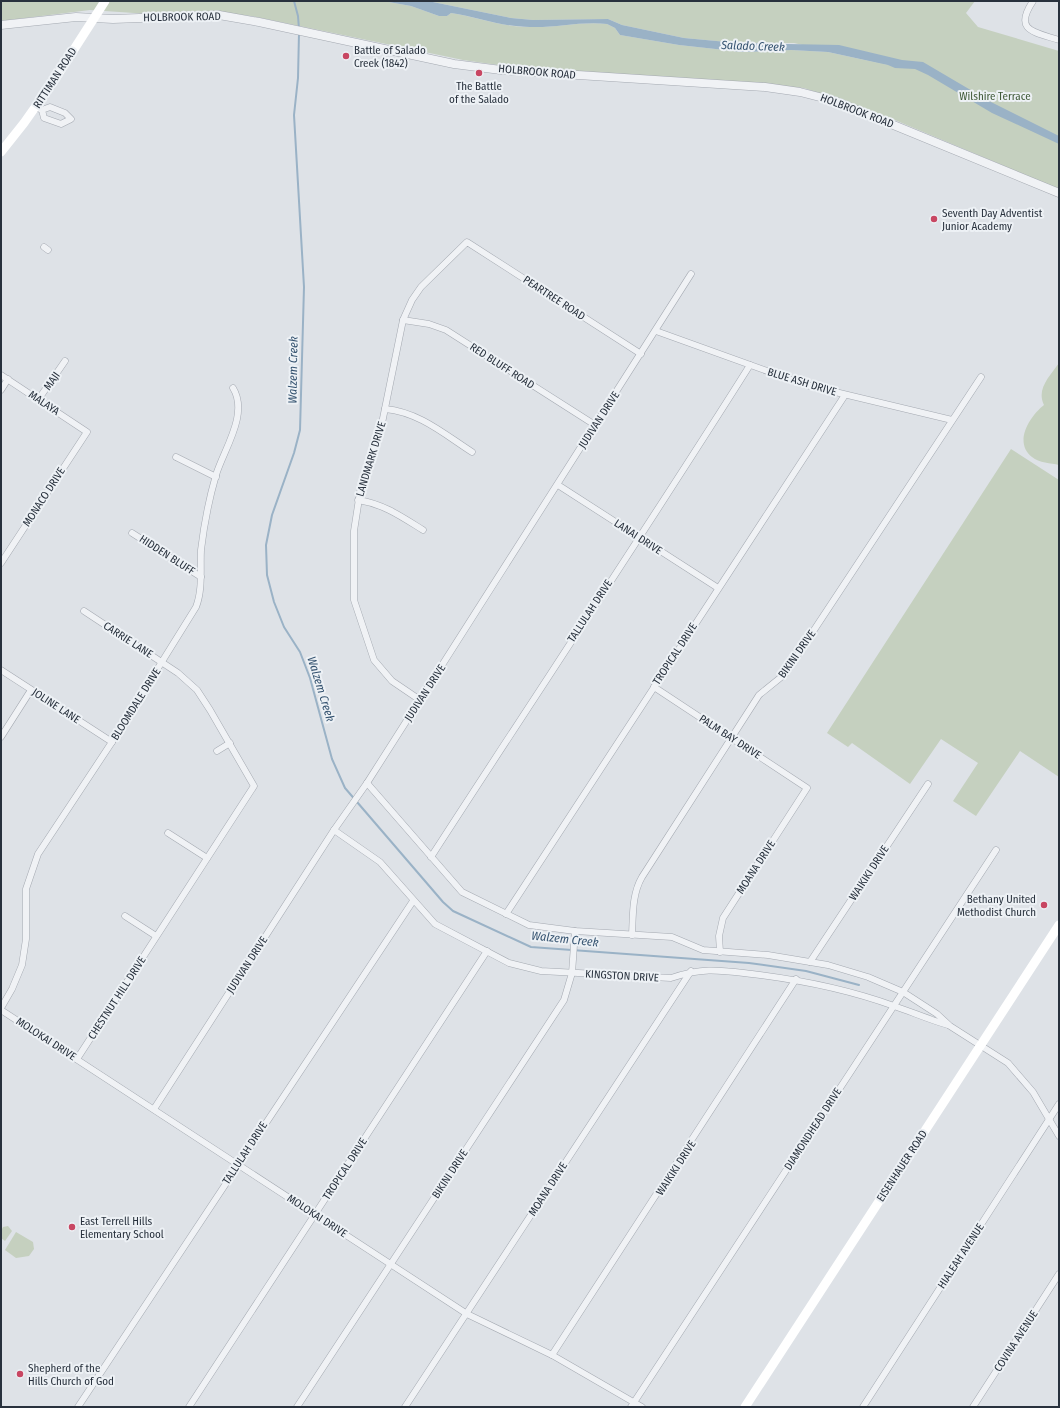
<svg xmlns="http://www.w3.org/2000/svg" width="1060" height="1408" viewBox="0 0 1060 1408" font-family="'Fira Sans Condensed',sans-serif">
	<rect width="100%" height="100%" fill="#dee2e7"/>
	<!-- green -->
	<g fill="#c5d0bf">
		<path d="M 1,1 L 383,1 L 411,6 L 439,16 L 447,16 L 451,13 C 477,17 502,27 530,27 C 556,28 581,21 607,24 L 615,28 L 620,35 L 679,45 L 743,52 L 791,50 L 828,52 L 888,65 L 794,43 L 738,43 L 684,38 L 622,25 L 608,19 L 533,20 L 511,18 L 428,1 L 975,1 L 966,13 L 978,27 L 1059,51 L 1059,189 L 890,118 L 804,88 L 498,65 L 463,60 L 251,16 L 218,12 L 149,14 L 90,10 L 1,21 Z"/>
		<path d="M 1059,363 L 1059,465 C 1051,463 1039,463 1032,457 C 1013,442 1030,416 1044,405 C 1036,389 1050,376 1059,363 Z"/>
		<polygon points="1011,449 1059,480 1059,777 1020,751 976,816 953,801 978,763 941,739 910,784 852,743 848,747 827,733"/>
		<polygon points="8,1226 12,1231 5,1241 1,1238 1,1231 3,1227"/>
		<polygon points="16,1232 33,1242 34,1249 29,1256 16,1258 5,1250"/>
	</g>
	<!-- water -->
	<path fill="#9ab2c6" d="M 383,1 L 428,1 L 511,18 L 533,20 L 608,19 L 622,25 L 684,38 L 738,43 L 839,45 L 902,60 L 923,62 L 991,102 L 1059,136 L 1059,144 L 992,113 L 928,75 L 915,69 L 895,68 L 888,65 L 828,52 L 791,50 L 743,52 L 679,45 L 620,35 L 615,28 L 607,24 C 581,21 556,28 530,27 C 502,27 478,17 451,13 L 447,16 L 439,16 L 411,6 Z"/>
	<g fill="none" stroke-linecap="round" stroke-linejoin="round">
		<!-- stream -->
		<g stroke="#9ab2c6" stroke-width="2">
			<polyline points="294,1 298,16 299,29"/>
			<polyline points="299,33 298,78 294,115 304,287 300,430 294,453 272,515 266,545 267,575 274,602 284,627 300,652 310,678 332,759 345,788 443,902 453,911 531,947 749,963 806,971 859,985"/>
		</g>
		<defs>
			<g id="minor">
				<path d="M 1033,1 C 1013,31 1034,32 1059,40"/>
				<polyline points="36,107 42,110 50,107 65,113 71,119 61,124 44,118 42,110"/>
				<polyline points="44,247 48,250"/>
				<polyline points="403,320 429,324 446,330 595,425"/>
				<polyline points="656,331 806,385 952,420"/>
				<polyline points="1,375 87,432 1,563"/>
				<polyline points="1,390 8,379"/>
				<polyline points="38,400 65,361"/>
				<path d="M 385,409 C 419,412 444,434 472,452"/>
				<polyline points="176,457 216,477"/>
				<polyline points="558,485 718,588"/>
				<path d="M 358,500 C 384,504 402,517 423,530"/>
				<polyline points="132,533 201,577"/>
				<polyline points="1,670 112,742"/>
				<polyline points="654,687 807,788 723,918 719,936 720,952"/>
				<polyline points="420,700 392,681 374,660 354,600 354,531 361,486 380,433 403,320 412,300 421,287 467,242 641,354"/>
				<polyline points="1,737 31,690"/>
				<polyline points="217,751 230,743"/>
				<polyline points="367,783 462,892 529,925 575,931 672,937 703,950 768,955 828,965 868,977 903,992 937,1014 950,1026 1008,1063 1033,1092 1059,1136"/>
				<path d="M 334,830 L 380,862 L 435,924 L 509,963 L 541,971 L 671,978 C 703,967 719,970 752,974 C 802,980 847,989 894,1006 C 912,1012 930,1020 948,1025"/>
				<polyline points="168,833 207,858"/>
				<path d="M 431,857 C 537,693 646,530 750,365"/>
				<polyline points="506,914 845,395"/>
				<polyline points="125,916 156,936"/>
				<path d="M 632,935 C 633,915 632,894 642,877 L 759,695 L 785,674 L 981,377"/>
				<polyline points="810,962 928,784"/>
				<path d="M 1,1008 L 12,989 L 22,965 L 26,939 L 26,889 L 38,854 L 112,742 L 196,607 C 203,589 200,569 201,550 C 204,525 209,499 216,475 C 224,449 249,414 233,388"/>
				<polyline points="1,1010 467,1314 552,1355 642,1407"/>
				<polyline points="77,1059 254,786 210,710 197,690 178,673 84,611"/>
				<polyline points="154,1109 334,830 367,783 691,274"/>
				<polyline points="552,1355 796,979"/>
				<polyline points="78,1407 413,901"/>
				<polyline points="189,1407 487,951"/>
				<polyline points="297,1407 564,1000 572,973 575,931"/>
				<polyline points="405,1407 691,971"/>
				<polyline points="631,1407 996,850"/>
				<polyline points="863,1407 1059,1104"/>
				<polyline points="973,1407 1059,1274"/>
			</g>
			<polyline id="tertiary" points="1,25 76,17 113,19 219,15 259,22 454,64 501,70 765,87 800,92 835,101 1059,193"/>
		</defs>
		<!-- minor casing -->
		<use href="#minor" stroke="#a4a9b1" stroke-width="7"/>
		<!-- tertiary casing -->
		<use href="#tertiary" stroke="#a4a9b1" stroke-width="9"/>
		<!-- minor -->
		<use href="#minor" stroke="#f0f2f5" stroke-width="6"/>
		<!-- tertiary -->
		<use href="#tertiary" stroke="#f0f2f5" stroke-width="8"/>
		<!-- secondary -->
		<g stroke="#fff" stroke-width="9">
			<polyline points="1,152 24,123 55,79"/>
			<polyline points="745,1407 1059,925"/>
		</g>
		<!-- secondary-bridge -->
		<polyline stroke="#fff" stroke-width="9" points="55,79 105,1"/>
	</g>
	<!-- markers -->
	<g fill="#c84662" stroke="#edf1f5" stroke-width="1.5">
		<circle cx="346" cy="56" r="4"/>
		<circle cx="479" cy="73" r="4"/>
		<circle cx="934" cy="219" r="4"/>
		<circle cx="1044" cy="905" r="4"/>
		<circle cx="72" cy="1227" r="4"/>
		<circle cx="20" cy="1374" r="4"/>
	</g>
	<g text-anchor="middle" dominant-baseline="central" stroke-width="4" stroke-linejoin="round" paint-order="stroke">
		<!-- street labels -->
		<g font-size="11" fill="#28313d" stroke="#edf1f5">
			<text transform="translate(182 17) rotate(-1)">HOLBROOK ROAD</text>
			<text transform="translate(537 72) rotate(5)">HOLBROOK ROAD</text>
			<text transform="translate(55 78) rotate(-57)">RITTIMAN ROAD</text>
			<text transform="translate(857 111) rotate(21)">HOLBROOK ROAD</text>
			<text transform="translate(554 298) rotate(33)">PEARTREE ROAD</text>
			<text transform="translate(502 366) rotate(33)">RED BLUFF ROAD</text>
			<text transform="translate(52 381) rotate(-55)">MAJI</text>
			<text transform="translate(802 382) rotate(17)">BLUE ASH DRIVE</text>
			<text transform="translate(44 403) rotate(34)">MALAYA</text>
			<text transform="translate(599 420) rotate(-57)">JUDIVAN DRIVE</text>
			<text transform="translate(371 459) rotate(-73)">LANDMARK DRIVE</text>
			<text transform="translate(44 497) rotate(-57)">MONACO DRIVE</text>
			<text transform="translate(638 537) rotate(33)">LANAI DRIVE</text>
			<text transform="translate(167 555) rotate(33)">HIDDEN BLUFF</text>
			<text transform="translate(590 611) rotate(-57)">TALLULAH DRIVE</text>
			<text transform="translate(128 640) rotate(33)">CARRIE LANE</text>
			<text transform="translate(675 654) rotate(-57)">TROPICAL DRIVE</text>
			<text transform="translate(797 654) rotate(-55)">BIKINI DRIVE</text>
			<text transform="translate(425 693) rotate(-57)">JUDIVAN DRIVE</text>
			<text transform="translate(136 704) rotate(-58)">BLOOMDALE DRIVE</text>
			<text transform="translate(56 706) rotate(33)">JOLINE LANE</text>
			<text transform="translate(730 737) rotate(33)">PALM BAY DRIVE</text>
			<text transform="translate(756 867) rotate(-57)">MOANA DRIVE</text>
			<text transform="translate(869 873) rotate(-57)">WAIKIKI DRIVE</text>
			<text transform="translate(247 965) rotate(-57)">JUDIVAN DRIVE</text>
			<text transform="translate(622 976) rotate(3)">KINGSTON DRIVE</text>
			<text transform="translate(117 998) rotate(-57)">CHESTNUT HILL DRIVE</text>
			<text transform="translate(46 1039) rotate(33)">MOLOKAI DRIVE</text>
			<text transform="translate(813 1129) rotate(-57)">DIAMONDHEAD DRIVE</text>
			<text transform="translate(245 1153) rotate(-57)">TALLULAH DRIVE</text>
			<text transform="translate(902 1166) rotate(-57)">EISENHAUER ROAD</text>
			<text transform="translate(676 1168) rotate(-57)">WAIKIKI DRIVE</text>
			<text transform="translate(345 1169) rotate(-57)">TROPICAL DRIVE</text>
			<text transform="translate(450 1174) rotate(-57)">BIKINI DRIVE</text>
			<text transform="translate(548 1189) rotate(-57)">MOANA DRIVE</text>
			<text transform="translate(317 1216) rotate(33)">MOLOKAI DRIVE</text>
			<text transform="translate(961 1256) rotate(-57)">HIALEAH AVENUE</text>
			<text transform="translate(1016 1341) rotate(-57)">COVINA AVENUE</text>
		</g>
		<!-- poi labels -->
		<g font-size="11" fill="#28313d" stroke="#edf1f5" text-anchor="start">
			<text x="354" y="50">Battle of Salado<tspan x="354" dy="13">Creek (1842)</tspan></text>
			<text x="479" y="86" text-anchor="middle">The Battle<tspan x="479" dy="13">of the Salado</tspan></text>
			<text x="942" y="213">Seventh Day Adventist<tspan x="942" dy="13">Junior Academy</tspan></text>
			<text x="1036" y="899" text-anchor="end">Bethany United<tspan x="1036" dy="13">Methodist Church</tspan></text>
			<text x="80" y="1221">East Terrell Hills<tspan x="80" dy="13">Elementary School</tspan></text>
			<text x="28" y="1368">Shepherd of the<tspan x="28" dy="13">Hills Church of God</tspan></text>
		</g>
		<!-- park labels -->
		<g font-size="11" fill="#3e5836" stroke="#edf1f5">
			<text x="995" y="96">Wilshire Terrace</text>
		</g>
		<!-- water labels -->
		<g font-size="12" font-style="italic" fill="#34526f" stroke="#edf1f5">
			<text transform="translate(753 46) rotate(2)">Salado Creek</text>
			<text transform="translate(293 370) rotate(-89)">Walzem Creek</text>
			<text transform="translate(321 689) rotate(73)">Walzem Creek</text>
			<text transform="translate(565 939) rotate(6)">Walzem Creek</text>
		</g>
	</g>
	<!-- border -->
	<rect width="1060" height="1408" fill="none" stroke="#28313d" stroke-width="4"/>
</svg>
